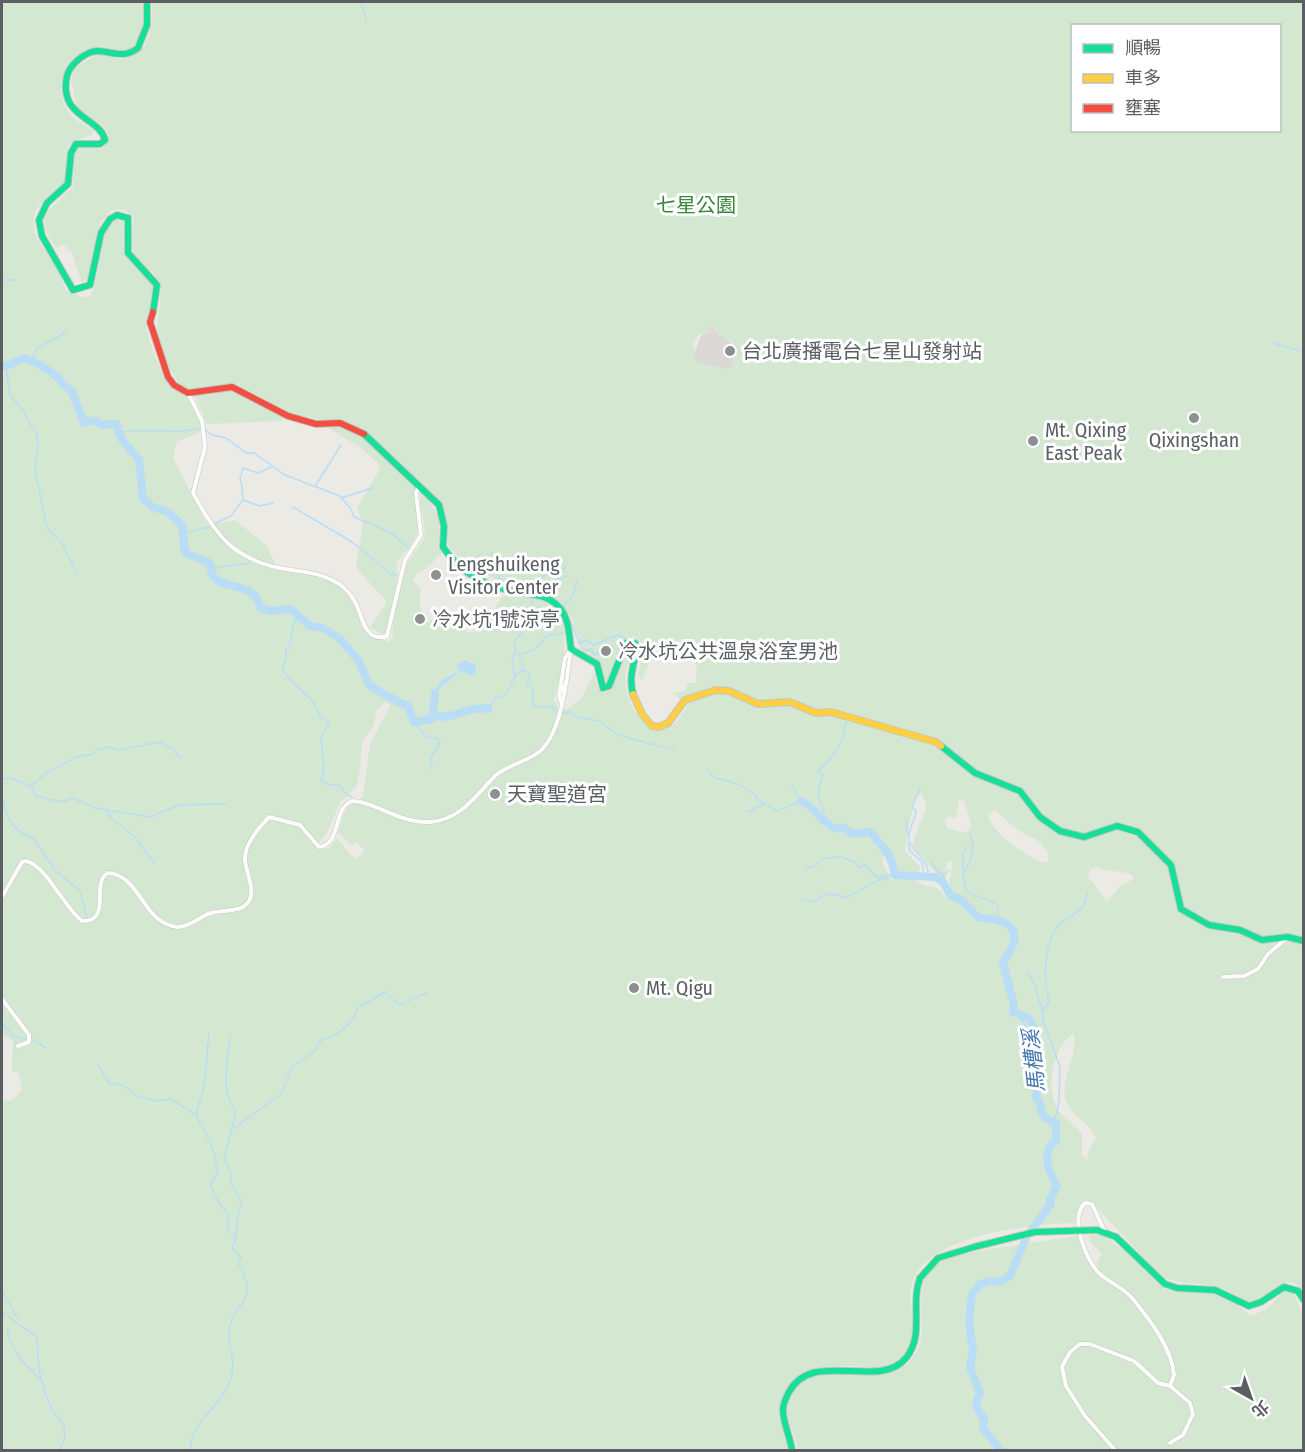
<svg xmlns="http://www.w3.org/2000/svg" width="1305" height="1452" viewBox="0 0 1305 1452" font-family="'Fira Sans Condensed','Noto Sans TC',sans-serif">
	<rect width="100%" height="100%" fill="#ebeae5"/>
	<!-- industrial -->
	<polygon fill="#dbd9d5" points="714,326 715,330 735,346 733,364 728,370 697,363 693,358 701,335 710,332 709,327"/>
	<!-- green -->
	<g fill="#d3e7d1" fill-rule="evenodd">
		<path d="M 2,2 L 143,2 C 145,17 147,38 132,48 C 121,55 112,45 101,47 C 68,51 48,88 71,115 C 76,121 87,126 93,131 L 93,134 L 72,142 L 68,146 L 65,181 C 56,191 43,198 36,211 C 26,231 45,249 55,265 C 60,273 63,282 66,291 L 81,297 L 90,296 L 95,285 L 106,227 L 112,221 L 123,219 L 126,223 C 116,272 139,255 152,286 C 157,298 148,309 147,322 C 146,339 158,364 166,379 C 171,390 181,389 187,395 C 192,403 203,422 200,432 L 177,442 L 173,458 L 208,526 L 235,520 L 266,545 L 278,570 C 305,576 342,575 355,606 C 358,613 359,621 362,628 L 388,642 L 393,637 L 393,614 L 406,566 L 424,539 L 425,528 L 420,504 L 421,494 C 447,520 436,522 441,554 C 435,559 425,572 418,572 L 413,580 L 421,590 L 419,603 L 422,613 L 415,624 L 428,623 L 438,613 L 469,633 L 480,631 L 503,596 C 581,586 568,650 554,700 L 558,707 L 566,710 L 581,699 L 594,673 L 599,690 L 604,693 C 622,684 617,659 631,645 C 636,656 625,666 625,677 C 625,698 638,727 660,731 L 676,723 L 688,706 L 674,693 L 686,691 L 687,683 L 696,683 L 697,665 L 692,662 L 692,652 L 663,650 L 661,646 L 656,646 L 642,680 L 638,675 L 644,644 L 633,636 L 614,660 L 612,674 L 606,684 L 601,663 L 583,649 L 571,616 L 555,598 L 543,590 L 508,584 L 466,566 L 448,545 L 447,527 L 441,503 L 420,484 C 406,500 422,512 418,530 C 415,543 404,553 396,563 L 398,582 L 387,630 L 384,635 L 370,627 L 387,602 L 356,568 L 363,524 L 357,508 L 380,469 L 378,463 L 361,448 L 315,419 L 294,415 L 279,421 L 207,424 L 195,396 L 179,383 L 169,367 L 157,332 L 161,290 L 155,274 L 139,262 L 131,250 L 129,242 L 134,218 L 124,209 L 112,210 L 101,222 L 88,278 L 82,283 L 72,253 L 64,245 L 57,248 C 31,217 51,209 73,187 L 75,150 L 83,145 L 100,149 L 104,147 L 109,135 L 102,125 L 77,109 L 71,81 L 74,68 L 98,54 C 105,56 114,59 122,59 C 151,58 152,22 152,2 L 1303,2 L 1303,1290 L 1292,1282 C 1275,1284 1265,1300 1247,1302 C 1237,1296 1226,1289 1214,1286 C 1193,1281 1175,1287 1157,1271 C 1145,1261 1093,1200 1086,1199 L 1079,1204 L 1075,1223 C 1031,1224 927,1234 912,1283 C 904,1311 930,1341 896,1363 C 886,1369 876,1368 865,1367 C 845,1365 815,1364 799,1378 C 792,1384 787,1393 782,1400 L 790,1450 L 2,1450 L 2,1100 L 11,1101 L 22,1090 L 19,1073 L 12,1071 L 13,1041 L 2,1034 ZM 1072,26 L 1280,26 L 1280,130 L 1072,130 ZM 713,326 L 725,340 L 732,341 L 735,346 L 733,364 L 728,370 L 697,363 L 693,358 L 696,356 L 692,344 L 699,334 L 710,332 L 709,327 ZM 466,660 L 472,661 L 474,667 L 460,671 L 438,688 L 451,674 L 459,670 L 456,665 ZM 385,702 L 391,705 L 370,744 L 363,797 L 346,809 L 338,832 L 352,846 L 356,842 L 365,850 L 357,859 L 349,853 L 337,838 L 329,848 L 318,850 L 315,847 L 326,834 L 341,801 L 356,787 L 360,769 L 362,742 L 374,725 L 376,711 ZM 921,793 L 927,805 C 924,820 914,831 913,846 L 940,877 L 946,878 L 947,862 L 951,860 C 956,872 945,876 952,894 L 950,898 L 945,897 L 936,887 L 926,886 L 916,881 L 920,867 L 905,851 C 905,833 912,819 913,801 ZM 964,800 L 971,825 L 968,831 L 963,833 L 947,828 L 944,819 L 949,816 L 956,818 L 959,801 ZM 995,810 C 1002,814 1006,821 1013,826 C 1026,837 1048,839 1049,861 L 1040,862 C 1024,853 991,834 988,814 ZM 884,853 L 889,858 L 895,885 L 882,863 ZM 1097,867 C 1111,874 1119,869 1132,875 L 1134,879 L 1120,886 L 1107,902 L 1088,876 L 1090,869 ZM 1073,1033 C 1081,1046 1061,1077 1065,1097 C 1069,1116 1089,1121 1096,1138 L 1088,1152 L 1087,1161 L 1082,1154 L 1082,1135 C 1076,1125 1065,1119 1059,1111 C 1044,1089 1052,1049 1073,1033 Z"/>
		<path d="M 1099,1233 L 1126,1252 L 1165,1290 L 1217,1292 L 1238,1305 L 1250,1316 L 1266,1310 L 1284,1291 L 1293,1293 L 1303,1314 L 1303,1450 L 798,1450 C 796,1435 786,1422 787,1406 C 791,1351 883,1391 910,1361 C 941,1326 895,1276 953,1255 L 1077,1236 L 1094,1270 L 1098,1269 L 1097,1262 L 1102,1254 L 1089,1240 L 1089,1236 Z"/>
	</g>
	<!-- water -->
	<polygon fill="#b9ddf5" points="466,660 475,664 476,672 472,676 460,671 435,693 440,682 459,670 456,665"/>
	<g fill="none" stroke-linecap="round" stroke-linejoin="round">
		<!-- stream -->
		<g stroke="#b9ddf5" stroke-width="1.5">
			<polyline points="361,2 366,20"/>
			<polyline points="2,280 14,280"/>
			<polyline points="1273,343 1304,352"/>
			<polyline points="36,352 37,348 62,335 65,330"/>
			<polyline points="31,360 35,354"/>
			<polyline points="6,366 10,395 22,409 37,435 38,449 35,470 47,528 62,543 77,573"/>
			<polyline points="205,430 212,435 226,438 246,453 254,453 285,475 340,496 351,509 354,517 392,533 409,549"/>
			<path d="M 119,433 C 146,426 174,436 201,428"/>
			<polyline points="242,485 240,479 243,468 258,473 271,467"/>
			<polyline points="316,485 341,445"/>
			<polyline points="341,498 372,488"/>
			<polyline points="243,500 260,506 273,503"/>
			<polyline points="293,507 352,542 391,574 398,575"/>
			<polyline points="214,524 231,516 243,500 242,486"/>
			<polyline points="184,533 209,527"/>
			<polyline points="491,552 500,580 518,582 530,588"/>
			<polyline points="211,568 249,563"/>
			<polyline points="577,580 573,597 564,605 582,649 585,651 591,649 595,655 599,653"/>
			<polyline points="558,581 567,576"/>
			<polyline points="529,587 546,575 545,556"/>
			<polyline points="548,592 566,566"/>
			<path d="M 296,613 L 289,648 L 286,649 L 286,660 L 282,668 C 294,691 313,691 320,717 L 329,723 L 321,737 L 324,769 L 321,781 L 329,785 L 339,785 L 346,794 L 352,797"/>
			<polyline points="525,628 524,616 529,612 533,598"/>
			<polyline points="578,643 588,640 593,645 618,635 626,639"/>
			<polyline points="522,670 524,666 518,655 534,650 547,636 565,633"/>
			<polyline points="515,676 512,660 516,649 514,643 539,606"/>
			<polyline points="488,709 495,698 506,695 515,676 522,670 530,673 527,684 533,689 533,705 543,708 552,706 556,712"/>
			<polyline points="562,714 569,712 577,717 599,721 618,735 662,747"/>
			<polyline points="414,722 425,736 438,739 440,743 431,758 432,764 429,770"/>
			<polyline points="666,748 675,749"/>
			<polyline points="174,751 181,758"/>
			<polyline points="707,769 713,777 741,785 756,796 757,799 777,811 801,801 792,785"/>
			<polyline points="2,779 11,778 31,786 36,796 61,802 73,798 95,808 150,817 179,805 226,804"/>
			<polyline points="31,786 45,774 76,757 93,754 98,749 110,747 119,750 159,742 173,749"/>
			<path d="M 920,788 L 912,808 L 916,810 C 916,820 906,832 909,841 C 914,855 930,858 928,877"/>
			<polyline points="2,797 7,816 16,829 34,839 55,870 80,891 87,917"/>
			<polyline points="107,811 112,819 135,837 154,863"/>
			<polyline points="747,812 764,804"/>
			<polyline points="906,818 908,835"/>
			<path d="M 821,819 L 824,810 C 816,799 818,786 823,775 L 818,771 C 826,765 843,744 844,734 C 846,728 843,726 847,720"/>
			<path d="M 970,835 C 976,847 971,863 963,874 L 966,890 C 976,898 988,898 998,906 L 998,919"/>
			<polyline points="908,843 910,851 922,862 924,877"/>
			<polyline points="930,859 936,870 944,875 942,881"/>
			<polyline points="806,869 815,866 823,858 842,857 857,863 859,868 865,865 876,877 895,875"/>
			<polyline points="963,874 963,853 969,846"/>
			<polyline points="944,875 950,870"/>
			<path d="M 802,899 L 815,902 C 824,891 835,893 846,898 L 882,878 L 887,880 L 888,877"/>
			<polyline points="1027,971 1034,983 1042,1011"/>
			<polyline points="1020,1017 1029,1032 1034,1034"/>
			<polyline points="2,1023 13,1036 25,1039"/>
			<path d="M 209,1033 L 204,1087 L 196,1115 L 213,1148 L 218,1173 L 210,1184 C 214,1197 220,1205 229,1215 L 227,1229 L 236,1236"/>
			<polyline points="33,1040 46,1048"/>
			<polyline points="98,1065 109,1083 124,1086 135,1095 155,1101 170,1099 195,1114"/>
			<path d="M 1051,1122 L 1056,1116 L 1059,1101 L 1060,1067 L 1043,1020 L 1042,1012 L 1049,1002 C 1043,981 1044,940 1060,924 C 1072,913 1086,913 1087,892"/>
			<path d="M 233,1129 L 281,1094 L 293,1066 L 314,1052 L 321,1040 C 337,1037 353,1024 358,1008 L 385,992 L 399,1005 C 410,1002 416,995 427,993"/>
			<polyline points="2,1290 17,1318"/>
			<path d="M 2,1312 C 14,1320 24,1329 37,1337 L 39,1370 L 44,1390 L 52,1410 L 64,1426 L 65,1437 L 60,1450"/>
			<path d="M 7,1327 C 9,1349 25,1365 40,1379"/>
			<path d="M 191,1450 C 189,1423 218,1409 229,1384 C 240,1358 223,1345 231,1322 C 235,1310 250,1298 247,1284 C 246,1278 242,1268 238,1264 L 241,1257 L 232,1248 C 240,1233 234,1217 242,1202 L 230,1182 L 231,1173 L 224,1158 L 236,1112 C 219,1089 228,1063 230,1037"/>
		</g>
		<!-- river -->
		<g stroke="#b9ddf5" stroke-width="8">
			<path d="M 2,365 L 6,366 L 24,358 C 34,361 46,368 55,375 C 62,381 63,387 72,391 L 84,423 L 94,420 L 102,425 L 116,424 L 121,438 L 139,460 L 143,498 L 152,507 L 168,512 L 182,525 L 185,553 L 210,563 C 211,568 211,577 217,580 C 233,590 255,584 260,607 L 270,611 L 291,609 L 310,626 L 323,628 L 340,639 L 359,661 L 369,685 L 400,703 L 408,705 L 414,722 L 432,719 L 435,693"/>
			<path d="M 434,716 C 455,720 468,705 488,709"/>
			<path d="M 801,801 C 814,805 820,823 837,829 L 843,827 L 851,834 L 871,832 C 883,850 890,849 895,875 L 935,877 L 943,882 L 950,895 L 961,900 L 979,918 C 992,918 1018,921 1014,941 C 1013,948 1006,956 1003,963 L 1014,1005 L 1013,1012 L 1028,1018 C 1030,1020 1032,1023 1033,1026 C 1035,1033 1033,1039 1032,1046 C 1032,1062 1040,1081 1036,1098 L 1040,1102 C 1041,1115 1044,1119 1056,1123 L 1056,1140 C 1040,1152 1048,1171 1057,1186 L 1050,1199 L 1051,1204 L 1027,1236 L 1010,1276 L 1000,1282 L 990,1281 L 979,1285 L 972,1294 L 969,1322 L 973,1351 L 970,1368 L 980,1393 C 974,1404 976,1409 984,1419 L 983,1428 L 1000,1450"/>
		</g>
		<defs>
			<g id="street">
				<path d="M 188,393 L 202,421 L 205,447 L 193,493 C 217,536 233,560 285,569 C 303,572 317,572 334,581 C 342,585 349,592 354,600 C 362,612 363,644 387,636 L 405,560 L 421,535 L 416,493 L 419,487"/>
				<polyline points="560,691 565,658 569,652"/>
				<polyline points="561,702 559,695 563,686"/>
				<path d="M 2,897 L 22,862 L 26,861 C 47,866 63,907 82,921 C 113,922 90,882 108,873 C 141,875 143,925 178,927 C 189,927 201,916 211,913 C 221,910 234,912 243,907 C 260,896 246,874 245,860 C 244,844 259,828 269,817 L 300,825 L 319,847 C 342,844 332,809 352,801 C 374,801 400,824 430,822 C 461,820 476,795 495,776 C 507,765 526,762 539,752 C 562,734 567,676 571,649"/>
				<polyline points="1223,977 1244,976 1258,969 1268,954 1288,937"/>
				<polyline points="2,999 29,1035 29,1042 18,1046"/>
				<path d="M 1104,1230 L 1092,1204 L 1085,1203 C 1069,1217 1086,1262 1100,1274 C 1110,1283 1124,1288 1133,1299 C 1149,1319 1172,1348 1174,1375 L 1170,1386 L 1158,1383 L 1134,1361 L 1090,1344 L 1080,1344 L 1070,1352 L 1062,1367 L 1066,1386 L 1085,1416 L 1115,1450"/>
				<polyline points="1170,1443 1183,1435 1193,1414 1190,1403 1170,1386"/>
			</g>
			<g id="fast">
				<path d="M 147,2 L 147,25 L 138,48 C 124,59 114,52 98,51 C 86,51 70,64 67,76 C 58,118 100,117 105,140 L 100,144 L 76,144 L 71,153 L 68,184 L 47,203 L 39,220 L 42,236 L 73,290 L 90,285 L 101,233 L 110,219 L 117,215 L 128,218 L 128,253 L 157,285 L 153,312"/>
				<path d="M 364,434 L 439,505 L 444,526 L 443,547 C 461,574 486,586 517,592 C 531,594 547,595 557,605 C 569,616 569,634 571,649 L 597,664 L 603,688 L 609,686 L 611,681 L 626,643 L 635,643 C 639,657 627,672 633,694"/>
				<polyline points="941,746 975,773 1020,791 1040,817 1060,831 1084,837 1117,826 1138,832 1171,865 1181,909 1209,925 1240,930 1262,940 1288,937 1304,941"/>
				<polyline points="1097,1230 1116,1237 1165,1284 1177,1288 1215,1290 1249,1306 1261,1302 1284,1287 1298,1291 1304,1300"/>
				<path d="M 792,1450 C 790,1436 783,1423 783,1410 C 783,1403 786,1398 789,1392 C 813,1348 879,1391 906,1358 C 925,1335 910,1304 920,1278"/>
			</g>
			<polyline id="slow" points="633,694 642,714 652,726 659,727 668,723 685,700 716,690 729,691 758,704 790,702 816,713 831,712 936,742 941,746"/>
			<polyline id="jam" points="153,312 150,322 168,377 174,385 188,393 232,387 288,416 316,424 340,423 364,434"/>
		</defs>
		<!-- street casing -->
		<use href="#street" stroke="#c6c6c6" stroke-width="5"/>
		<!-- fast casing -->
		<use href="#fast" stroke="#c6c6c6" stroke-width="8"/>
		<!-- slow casing -->
		<use href="#slow" stroke="#c6c6c6" stroke-width="8"/>
		<!-- jam casing -->
		<use href="#jam" stroke="#c6c6c6" stroke-width="8"/>
		<!-- street -->
		<use href="#street" stroke="#fcfcfb" stroke-width="4"/>
		<!-- fast -->
		<use href="#fast" stroke="#16e098" stroke-width="6"/>
		<!-- slow -->
		<use href="#slow" stroke="#ffcf43" stroke-width="6"/>
		<!-- jam -->
		<use href="#jam" stroke="#f24e42" stroke-width="6"/>
		<defs>
			<polyline id="fast-bridge" points="920,1278 938,1258 974,1247 1035,1232 1097,1230"/>
		</defs>
		<!-- fast-bridge casing -->
		<use href="#fast-bridge" stroke="#d2cab4" stroke-width="8" stroke-linecap="butt"/>
		<!-- fast-bridge -->
		<use href="#fast-bridge" stroke="#16e098" stroke-width="6"/>
	</g>
	<!-- markers -->
	<g fill="#8d9090" stroke="#fff" stroke-width="2">
		<circle cx="730" cy="351" r="6"/>
		<circle cx="1194" cy="418" r="6"/>
		<circle cx="1033" cy="441" r="6"/>
		<circle cx="436" cy="575" r="6"/>
		<circle cx="420" cy="619" r="6"/>
		<circle cx="606" cy="651" r="6"/>
		<circle cx="495" cy="794" r="6"/>
		<circle cx="634" cy="988" r="6"/>
	</g>
	<g text-anchor="middle" dominant-baseline="central" stroke-width="6" stroke-linejoin="round" paint-order="stroke">
		<!-- park labels -->
		<g font-size="20" fill="#38853b" stroke="#fff">
			<text x="696" y="205">七星公園</text>
		</g>
		<!-- poi labels -->
		<g font-size="20" fill="#5b5f63" stroke="#fff" text-anchor="start">
			<text x="742" y="351">台北廣播電台七星山發射站</text>
			<text x="1045" y="430">Mt. Qixing<tspan x="1045" dy="23">East Peak</tspan></text>
			<text x="1194" y="440" text-anchor="middle">Qixingshan</text>
			<text x="448" y="564">Lengshuikeng<tspan x="448" dy="23">Visitor Center</tspan></text>
			<text x="432" y="619">冷水坑1號涼亭</text>
			<text x="618" y="651">冷水坑公共溫泉浴室男池</text>
			<text x="507" y="794">天寶聖道宮</text>
			<text x="646" y="988">Mt. Qigu</text>
		</g>
		<!-- water labels -->
		<g font-size="21" font-style="italic" fill="#4278ae" stroke="#fff">
			<text transform="translate(1034 1061) rotate(-96)">馬槽溪</text>
		</g>
	</g>
	<!-- border -->
	<rect width="1305" height="1452" fill="none" stroke="#5b5f63" stroke-width="6"/>
	<!-- legend -->
	<rect x="1071" y="24" width="210" height="108" fill="#ffffff" stroke="#bdbfc1" stroke-width="1.5"/>
	<rect x="1083" y="44" width="30" height="9" fill="#16e098" stroke="#bdbfc1" stroke-width="1.5"/>
	<text x="1125" y="54" font-size="18" fill="#5b5f63">順暢</text>
	<rect x="1083" y="74" width="30" height="9" fill="#ffcf43" stroke="#bdbfc1" stroke-width="1.5"/>
	<text x="1125" y="84" font-size="18" fill="#5b5f63">車多</text>
	<rect x="1083" y="104" width="30" height="9" fill="#f24e42" stroke="#bdbfc1" stroke-width="1.5"/>
	<text x="1125" y="114" font-size="18" fill="#5b5f63">壅塞</text>
	<!-- north arrow -->
	<g transform="translate(1251 1398) rotate(140)" stroke="#ffffff" stroke-width="4.5" paint-order="stroke">
	<path d="M0-4.5L10 22L0 15L-10 22Z" fill="#5b5f63"/>
	<text y="-9" font-size="16" font-weight="bold" text-anchor="middle" fill="#5b5f63">北</text>
	</g>
</svg>
